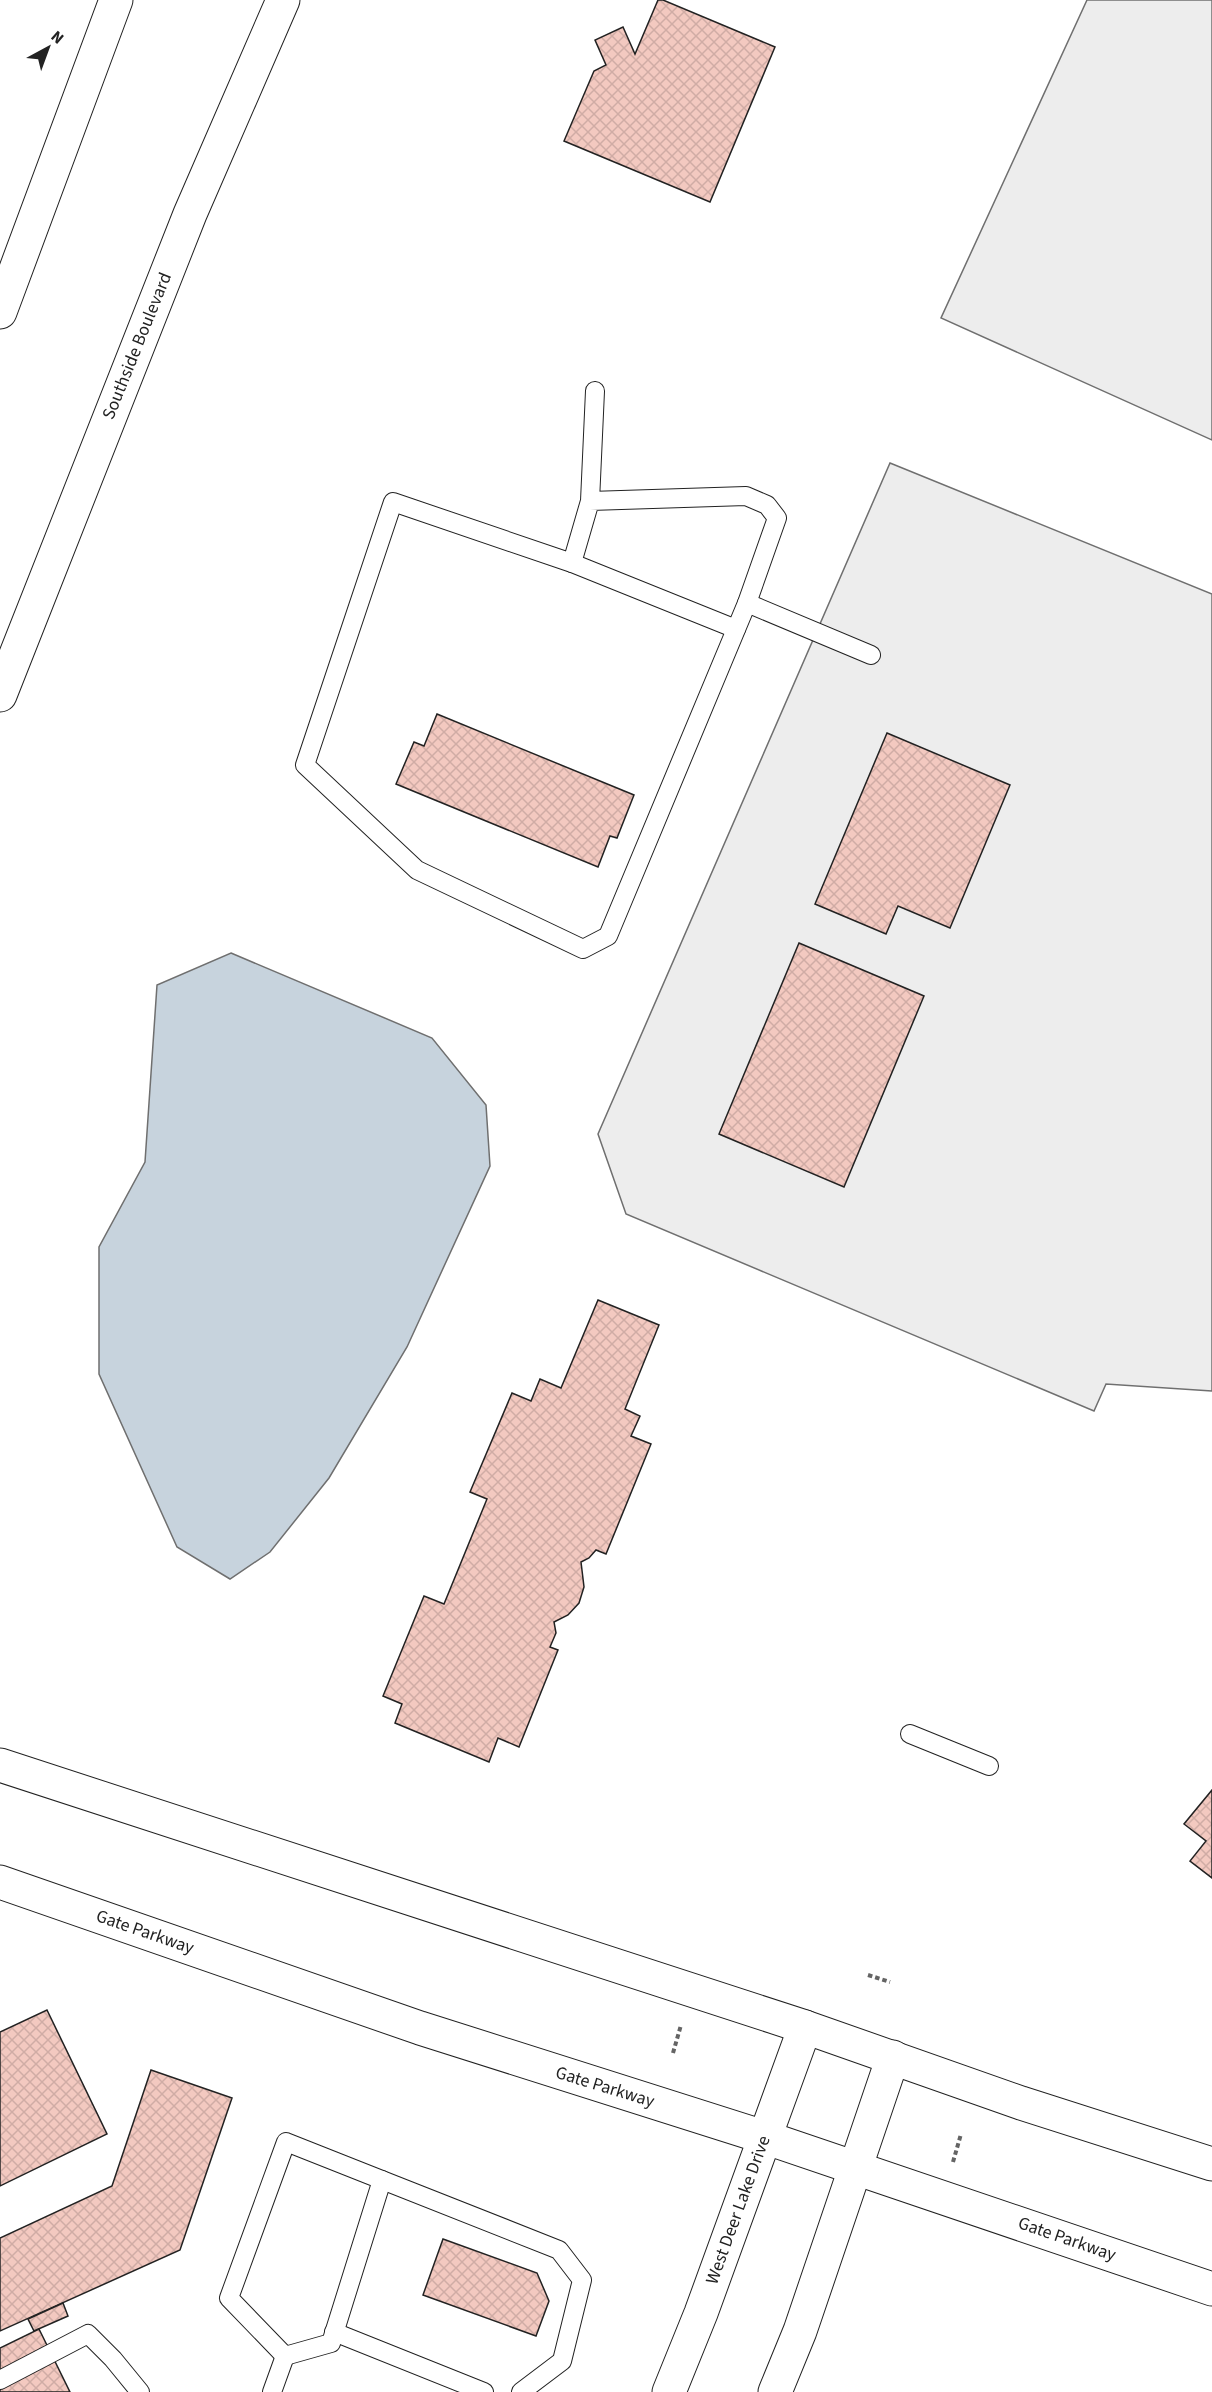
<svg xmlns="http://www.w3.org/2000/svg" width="1212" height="2392" viewBox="0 0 1212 2392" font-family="'Source Sans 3',sans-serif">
	<defs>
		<pattern id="building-cross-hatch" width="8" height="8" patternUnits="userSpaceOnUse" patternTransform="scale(1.5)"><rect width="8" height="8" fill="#f3c9c0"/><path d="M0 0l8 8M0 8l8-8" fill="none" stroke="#d0aca5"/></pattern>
	</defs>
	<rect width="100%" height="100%" fill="#fff"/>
	<!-- parking -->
	<g fill="#ededed" stroke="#6f6f6f" stroke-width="1.5">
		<polygon points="1087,0 1212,0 1212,440 941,318"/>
		<polygon points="890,463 1212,594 1212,1391 1106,1384 1094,1411 626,1214 598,1134"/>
	</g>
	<!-- water -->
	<polygon fill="#c7d3dd" stroke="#6f6f6f" stroke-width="1.5" points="231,953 432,1038 486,1105 490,1166 407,1347 329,1478 270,1552 230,1579 177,1547 99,1374 99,1247 145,1162 157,985"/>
	<!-- building -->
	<g fill="url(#building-cross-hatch)" stroke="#222" stroke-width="1.5">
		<polygon points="658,0 663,0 775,47 710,202 564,141 594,71 606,65 595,40 623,27 635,54"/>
		<polygon points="437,714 634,795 617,838 610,836 598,867 396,784 414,742 424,746"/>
		<polygon points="887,733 1010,785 950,928 898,906 886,934 815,904"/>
		<polygon points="799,943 924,996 844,1187 719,1134"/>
		<polygon points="598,1300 659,1325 625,1409 640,1416 631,1436 651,1444 606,1554 596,1550 589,1558 581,1562 584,1587 579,1603 568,1615 554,1622 556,1633 550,1647 558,1650 519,1747 498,1738 489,1762 395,1723 402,1704 383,1696 424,1596 444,1604 487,1499 470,1492 512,1393 531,1401 540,1379 561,1388"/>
		<polygon points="1212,1790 1212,1878 1190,1861 1206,1841 1184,1824"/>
		<polygon points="47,2010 107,2134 0,2186 0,2032"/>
		<polygon points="151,2070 232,2098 180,2250 0,2331 0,2238 112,2186"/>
		<polygon points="443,2239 537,2273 549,2301 536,2336 423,2295"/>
		<polygon points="63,2303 68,2316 34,2331 28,2319"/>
		<polygon points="39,2329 70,2392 0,2392 0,2348"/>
	</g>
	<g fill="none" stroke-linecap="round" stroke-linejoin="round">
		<defs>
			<g id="service">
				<polyline points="590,501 746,496 767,505 777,518 747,603 608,936 583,949 417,870 305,765 393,502 572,563 590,501 595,391"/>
				<polyline points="572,563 736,629"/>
				<polyline points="747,603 871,655"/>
				<polyline points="910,1734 989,1766"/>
				<polygon points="286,2142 382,2180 331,2343 285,2356 229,2298"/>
				<polyline points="382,2180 559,2250 582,2280 562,2361 521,2392"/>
				<polyline points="334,2332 484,2392"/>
				<polyline points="0,2380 88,2334 113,2359 140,2392"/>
				<polyline points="272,2392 285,2356"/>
			</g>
			<g id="tertiary">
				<polyline points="669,2392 701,2313 805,2027"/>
				<polyline points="775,2392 800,2331 893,2057"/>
			</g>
			<g id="secondary">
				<polyline points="0,1765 805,2027 1021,2103 1212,2164"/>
				<polyline points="0,1882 420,2028 764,2137 1212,2289"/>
			</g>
			<g id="trunk">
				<polyline points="0,312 116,0"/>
				<polyline points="0,695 190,214 283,0"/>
			</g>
		</defs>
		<!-- service casing -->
		<use href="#service" stroke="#222" stroke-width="20"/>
		<!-- tertiary casing -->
		<use href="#tertiary" stroke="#222" stroke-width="35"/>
		<!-- secondary casing -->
		<use href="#secondary" stroke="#222" stroke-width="35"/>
		<!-- trunk casing -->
		<use href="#trunk" stroke="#222" stroke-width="35"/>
		<!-- path -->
		<g stroke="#646464" stroke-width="4" stroke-dasharray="4.5 3" stroke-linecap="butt">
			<polyline points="868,1975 890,1982"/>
			<polyline points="673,2053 681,2025"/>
			<polyline points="953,2162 961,2134"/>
		</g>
		<!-- service -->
		<use href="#service" stroke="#fff" stroke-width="18"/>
		<!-- tertiary -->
		<use href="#tertiary" stroke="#fff" stroke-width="33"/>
		<!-- secondary -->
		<use href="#secondary" stroke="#fff" stroke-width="33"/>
		<!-- trunk -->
		<use href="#trunk" stroke="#fff" stroke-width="33"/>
	</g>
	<g text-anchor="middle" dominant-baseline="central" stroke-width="4.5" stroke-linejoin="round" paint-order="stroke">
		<!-- street labels -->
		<g font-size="18" fill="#222" stroke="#fff">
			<text transform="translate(137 346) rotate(-68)">Southside Boulevard</text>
			<text transform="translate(145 1932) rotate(19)">Gate Parkway</text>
			<text transform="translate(605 2087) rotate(17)">Gate Parkway</text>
			<text transform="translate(738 2210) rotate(-70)">West Deer Lake Drive</text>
			<text transform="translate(1067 2239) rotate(19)">Gate Parkway</text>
		</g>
	</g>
	<!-- north arrow -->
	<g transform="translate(48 48) rotate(41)" stroke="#ffffff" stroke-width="4.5" paint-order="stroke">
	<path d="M0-4.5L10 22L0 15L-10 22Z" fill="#222222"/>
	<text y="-9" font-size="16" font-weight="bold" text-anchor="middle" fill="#222222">N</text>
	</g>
</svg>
